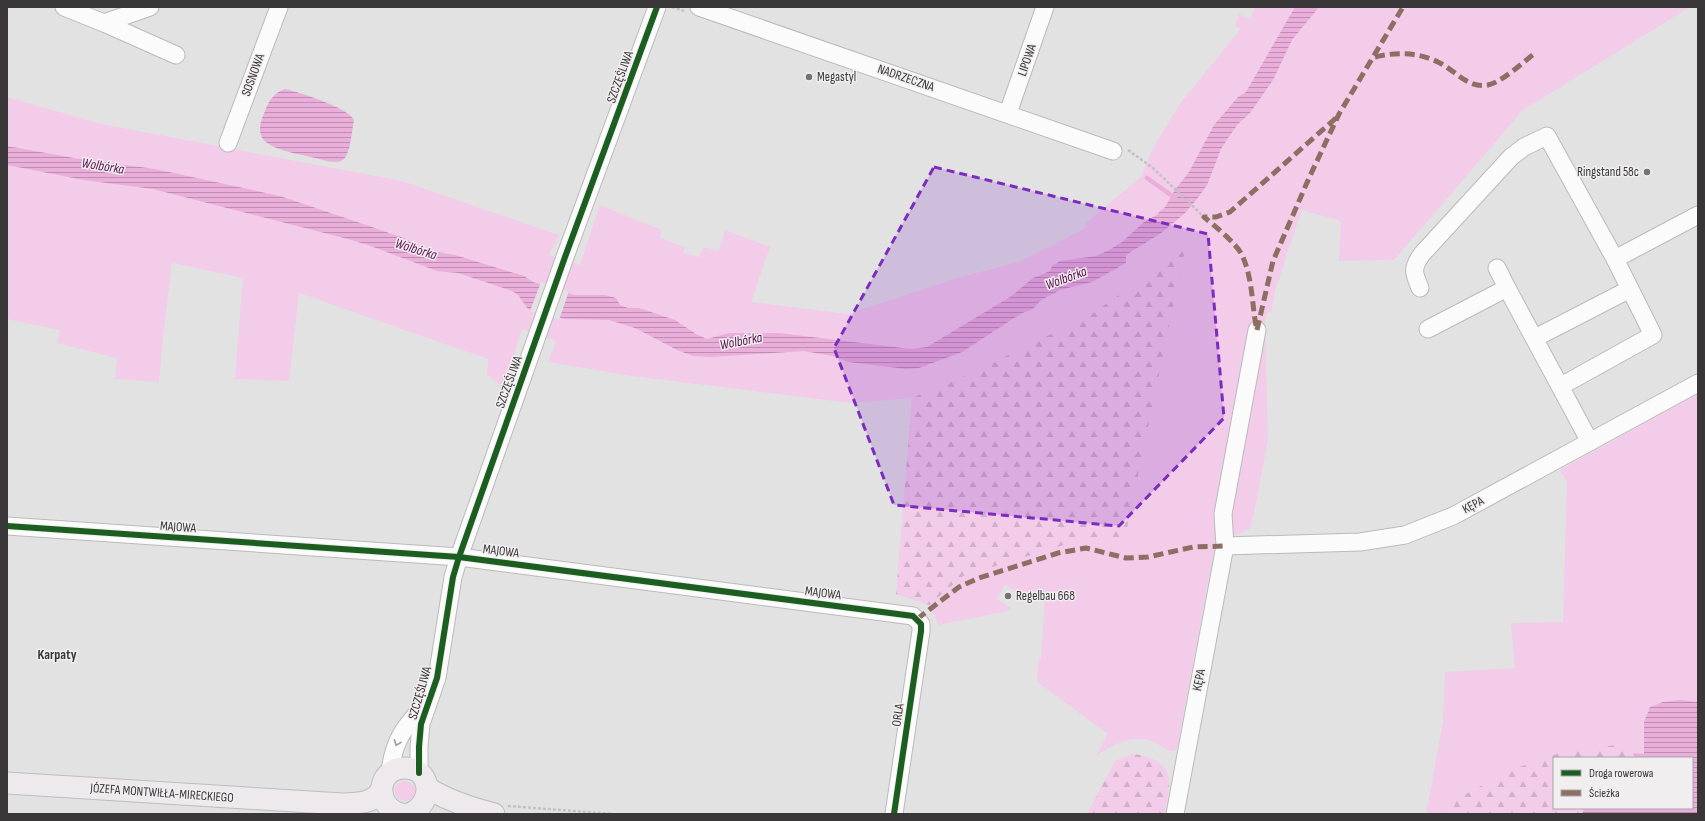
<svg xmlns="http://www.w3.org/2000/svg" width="1705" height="821" viewBox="0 0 1705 821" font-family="'Sofia Sans Condensed',sans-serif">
	<defs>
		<pattern id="forest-firs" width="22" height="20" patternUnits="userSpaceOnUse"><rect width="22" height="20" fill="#f2cce8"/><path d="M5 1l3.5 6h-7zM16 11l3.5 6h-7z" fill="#d0b0c8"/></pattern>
		<pattern id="water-rules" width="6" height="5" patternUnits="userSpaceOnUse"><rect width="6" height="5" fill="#e9aeda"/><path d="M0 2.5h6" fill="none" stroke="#be8eb2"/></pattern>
	</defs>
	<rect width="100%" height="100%" fill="#e3e2e3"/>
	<!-- grass -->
	<g fill="#f2cce8" fill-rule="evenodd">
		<path d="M 1255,7 L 1690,7 L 1523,110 L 1394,260 L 1339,261 L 1341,221 L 1302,210 L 1285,259 L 1280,279 L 1277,282 L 1271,312 L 1267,313 L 1265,323 L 1268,440 L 1251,528 L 1215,544 L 1177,748 L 1174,751 C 1166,751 1161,745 1154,742 C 1133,733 1113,745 1096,756 L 1108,734 L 1037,682 L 1038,661 L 1041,658 L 1045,598 L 1019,596 L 1019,593 L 1005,585 L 997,599 L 1011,608 L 1008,611 L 938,625 C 931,598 921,602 897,594 L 912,398 L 851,403 L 632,376 L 548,362 L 556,341 L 522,329 L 504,387 L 487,375 L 488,359 L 299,293 L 289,381 L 235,379 L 243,278 L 172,263 L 163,337 L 159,382 L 115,379 L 117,358 L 57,343 L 60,330 L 7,319 L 7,97 L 101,124 L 402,181 L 559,235 L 549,255 L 580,265 L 600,205 L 662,230 L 660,238 L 685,247 L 683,253 L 700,257 L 703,247 L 719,251 L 725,230 L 770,247 L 751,302 L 848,314 L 961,277 L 1019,262 L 1086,228 L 1086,223 L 1141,177 L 1153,148 L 1181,102 L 1241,29 L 1235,26 L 1239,14 L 1250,19 Z"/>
		<path d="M 1698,393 L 1698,814 L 1426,814 L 1443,722 L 1445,672 L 1515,668 L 1511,623 L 1563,622 L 1567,482 L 1560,470 ZM 1554,758 L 1692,758 L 1692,808 L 1554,808 Z"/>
		<circle cx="405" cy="791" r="10"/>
	</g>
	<!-- forest -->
	<g fill="url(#forest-firs)">
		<polygon points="1185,249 1124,543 1106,540 1077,541 963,576 929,605 896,594 912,398 987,367 1030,342 1076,325"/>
		<polygon points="1617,745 1633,754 1635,758 1554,758 1554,808 1584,808 1582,814 1446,814 1456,799 1511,770 1565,751"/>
		<path d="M 1132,754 C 1146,755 1167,761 1169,779 C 1170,788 1166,804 1165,814 L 1087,814 L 1115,761 Z"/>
	</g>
	<!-- water -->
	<g fill="url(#water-rules)">
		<polygon points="1295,7 1319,7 1292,40 1273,80 1250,113 1238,124 1228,138 1221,149 1207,185 1197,199 1184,214 1161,233 1126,255 1126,263 1092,282 1060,290 1041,300 1033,309 1022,313 962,352 919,368 906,369 849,362 832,356 804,351 710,357 694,356 679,351 635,328 609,320 565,319 528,309 518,295 512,291 458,273 437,271 368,245 344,238 153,189 84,180 7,165 7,146 74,158 155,169 280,196 375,228 406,239 424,250 455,255 524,276 533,282 574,295 605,295 616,298 620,305 628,308 639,308 675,320 696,334 707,339 729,333 779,333 911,349 927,347 1010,297 1033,278 1050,271 1052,266 1060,261 1096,256 1109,250 1122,242 1144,222 1155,216 1165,207 1175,190 1189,172 1214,125 1238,97 1246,92"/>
		<path d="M 285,89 C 299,92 349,108 354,120 C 352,129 351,152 344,159 C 338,165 323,160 315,158 C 301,154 265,150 261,135 C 258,127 262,118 265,111 C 269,100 274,93 285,89 Z"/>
		<polygon points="1680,700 1698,702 1698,814 1582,814 1584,808 1692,808 1692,758 1635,758 1633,753 1644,754 1644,722 1650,707 1663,702"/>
	</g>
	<!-- pier -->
	<polygon fill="#e3e2e3" points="541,282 569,291 559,320 530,311"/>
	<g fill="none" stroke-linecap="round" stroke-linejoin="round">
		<!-- stream -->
		<polyline stroke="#e9aeda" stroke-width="4.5" points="1147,178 1175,198"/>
		<defs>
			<g id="minor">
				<polyline points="64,7 104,23"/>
				<polyline points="150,7 104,23 176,55"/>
				<polyline points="699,7 1113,151"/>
				<polyline points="1008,113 1045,7"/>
				<polyline points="228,143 279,7"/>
				<polyline points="1615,259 1698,215"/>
				<polyline points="1497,268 1507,288"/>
				<path d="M 1420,288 C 1413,272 1412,268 1422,254 L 1511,157 L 1524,147 L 1547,136 L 1615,259 L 1653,335 L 1561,386"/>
				<polyline points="1428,329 1507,288 1590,442"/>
				<polyline points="1535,338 1630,289"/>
				<polyline points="7,526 459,557 913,616 921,624 921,631 894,814"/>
				<polyline points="1225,546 1360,542 1405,535 1453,516 1698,383"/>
				<path d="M 390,773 C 393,741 405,725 427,703"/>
				<polyline points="419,773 419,747 421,724 437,678 453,577 459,557 565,257 657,7"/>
				<polyline points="1175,814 1225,546 1223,514 1257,330"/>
			</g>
			<g id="major">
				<path d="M 7,783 L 342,804 C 356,803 374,804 381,790"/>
				<path d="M 428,788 C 448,801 471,808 494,814"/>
				<path d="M 401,814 C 374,807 376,769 404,768 C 431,767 436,803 409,814"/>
			</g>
		</defs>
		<!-- minor casing -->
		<use href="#minor" stroke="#bbbabb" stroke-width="19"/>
		<!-- major casing -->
		<use href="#major" stroke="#bebdbe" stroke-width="23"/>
		<!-- path -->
		<g stroke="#c1c1c1" stroke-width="2.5" stroke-dasharray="3 2" stroke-linecap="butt">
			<polyline points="672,7 684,11"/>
			<polyline points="1128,150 1153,168 1204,217"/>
			<polyline points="508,806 613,814"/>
		</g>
		<!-- minor -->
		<use href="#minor" stroke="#fbfbfb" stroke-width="17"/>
		<!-- major -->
		<use href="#major" stroke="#eee9ed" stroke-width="21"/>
		<!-- quiet -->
		<g stroke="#8d6e63" stroke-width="5" stroke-dasharray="10 5" stroke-linecap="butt">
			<path d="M 1375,57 C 1396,52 1418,52 1438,62 C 1455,70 1468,89 1488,85 C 1502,82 1522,63 1534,54"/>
			<path d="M 1256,326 C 1252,303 1252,276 1242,255 C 1236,243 1215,226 1204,217 L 1216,217 L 1230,212 L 1336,118"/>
			<polyline points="1257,330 1273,261 1309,178 1339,114 1403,7"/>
			<polyline points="917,619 959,587 979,578 1058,553 1086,548 1126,558 1148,557 1193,547 1225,546"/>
		</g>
		<defs>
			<g id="cycleway">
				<polyline points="7,526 459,557 913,616 921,624 921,631 894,814"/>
				<polyline points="419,773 419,747 421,724 437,678 453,577 459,557 565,257 657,7"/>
			</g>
		</defs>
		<!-- cycleway casing -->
		<use href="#cycleway" stroke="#f1eef0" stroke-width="8"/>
		<!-- cycleway -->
		<use href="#cycleway" stroke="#1b5e20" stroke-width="6"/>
	</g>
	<!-- one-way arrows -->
	<defs><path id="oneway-chevron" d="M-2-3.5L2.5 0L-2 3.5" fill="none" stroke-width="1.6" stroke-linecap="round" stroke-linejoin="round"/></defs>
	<use stroke="#9a9899" href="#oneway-chevron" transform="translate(397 743) rotate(111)"/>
	<!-- marked area -->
	<path fill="#7b2cbf" fill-opacity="0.2" stroke="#7b2cbf" stroke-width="3" stroke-dasharray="8 5" stroke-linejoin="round" d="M 934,167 L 1208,234 L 1224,418 L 1119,526 L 894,505 L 834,348 Z"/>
	<!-- markers -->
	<g fill="#747273" stroke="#f1eef0" stroke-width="1.5">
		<circle cx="809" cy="77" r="4"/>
		<circle cx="1647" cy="172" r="4"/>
		<circle cx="1008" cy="596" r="4"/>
	</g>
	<g text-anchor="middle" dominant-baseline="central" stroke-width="3" stroke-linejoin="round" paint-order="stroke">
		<!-- street labels -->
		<g font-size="13" fill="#383637" stroke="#f1eef0">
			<text transform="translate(1027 60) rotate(-71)">LIPOWA</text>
			<text transform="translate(253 75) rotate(-70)">SOSNOWA</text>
			<text transform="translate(620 77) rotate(-70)">SZCZĘŚLIWA</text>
			<text transform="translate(906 78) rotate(19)">NADRZECZNA</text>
			<text transform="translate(509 382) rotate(-70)">SZCZĘŚLIWA</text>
			<text transform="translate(1473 505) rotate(-28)">KĘPA</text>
			<text transform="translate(178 527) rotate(4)">MAJOWA</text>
			<text transform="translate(501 551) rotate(7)">MAJOWA</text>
			<text transform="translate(823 593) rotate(7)">MAJOWA</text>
			<text transform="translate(1199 680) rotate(-79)">KĘPA</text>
			<text transform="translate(420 693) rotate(-74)">SZCZĘŚLIWA</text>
			<text transform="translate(898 715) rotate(-82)">ORLA</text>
			<text transform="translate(162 793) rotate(4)">JÓZEFA MONTWIŁŁA-MIRECKIEGO</text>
		</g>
		<!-- poi labels -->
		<g font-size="13" fill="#383637" stroke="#f1eef0" text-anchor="start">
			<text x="817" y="77">Megastyl</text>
			<text x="1639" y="172" text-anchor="end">Ringstand 58c</text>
			<text x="1016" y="596">Regelbau 668</text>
		</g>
		<!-- water labels -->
		<g font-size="14" font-style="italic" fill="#5c134f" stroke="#f1eef0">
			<text transform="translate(103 166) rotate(9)">Wolbórka</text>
			<text transform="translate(416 249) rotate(17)">Wolbórka</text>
			<text transform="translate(1066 278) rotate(-20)">Wolbórka</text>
			<text transform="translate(741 341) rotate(-11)">Wolbórka</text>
		</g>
		<!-- neighbourhood labels -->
		<g font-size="14" font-weight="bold" fill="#383637" stroke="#f1eef0">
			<text x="57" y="654">Karpaty</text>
		</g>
	</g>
	<!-- border -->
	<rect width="1705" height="821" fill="none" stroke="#383637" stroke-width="16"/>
	<!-- legend -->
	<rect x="1553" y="757" width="140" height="52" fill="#f1eef0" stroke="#a7a4a6"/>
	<rect x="1561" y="770" width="20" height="6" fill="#1b5e20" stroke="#a7a4a6"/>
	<text x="1589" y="777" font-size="12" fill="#383637">Droga rowerowa</text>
	<rect x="1561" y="790" width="20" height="6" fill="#8d6e63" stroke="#a7a4a6"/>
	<text x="1589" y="797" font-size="12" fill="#383637">Ścieżka</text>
</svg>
